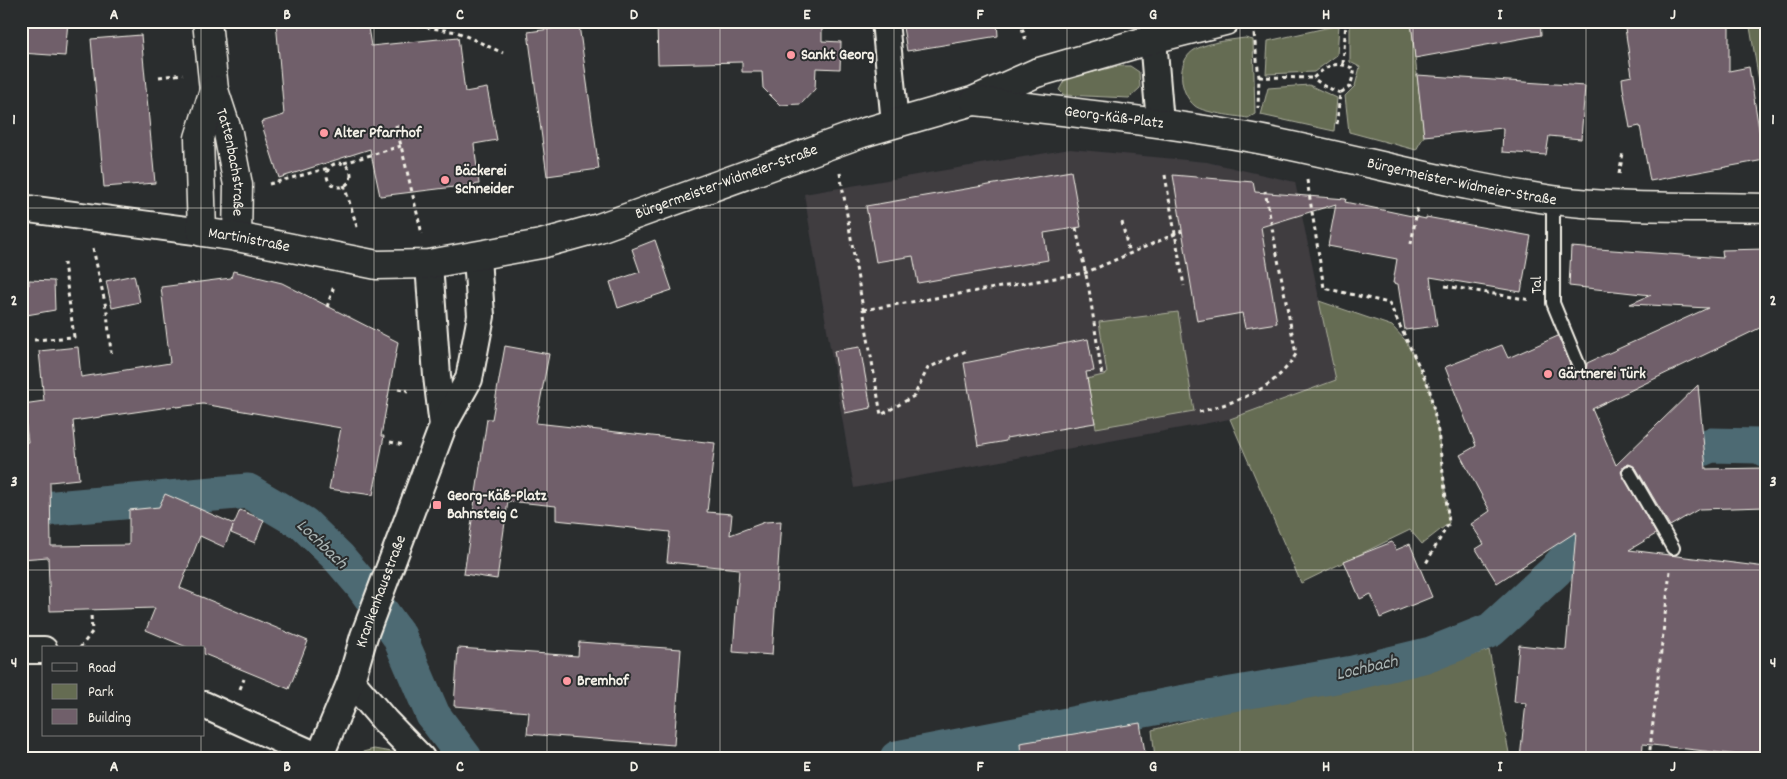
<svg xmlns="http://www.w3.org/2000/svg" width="1787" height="779" viewBox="0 0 1787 779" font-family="Dekko,sans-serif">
	<rect width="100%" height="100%" fill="#2a2d2e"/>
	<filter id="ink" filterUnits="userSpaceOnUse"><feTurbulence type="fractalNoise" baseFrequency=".02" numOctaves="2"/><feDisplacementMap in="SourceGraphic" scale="10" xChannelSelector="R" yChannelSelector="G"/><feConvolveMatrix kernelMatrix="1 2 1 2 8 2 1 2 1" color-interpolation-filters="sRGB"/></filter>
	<g filter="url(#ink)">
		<!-- built -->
		<polygon fill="#3f3c40" points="1070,149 1207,162 1295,182 1336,380 1230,419 854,488 804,194"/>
		<!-- green -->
		<g fill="#656c52" stroke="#acae9d">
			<polygon points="1365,21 1411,21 1424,136 1416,150 1349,132 1345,96 1355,86 1360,67 1350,62 1350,25"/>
			<polygon points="1749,21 1766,21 1766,123"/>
			<polygon points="1339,25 1337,55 1314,72 1266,74 1268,41"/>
			<path d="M 1245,38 L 1253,40 L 1255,114 L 1248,118 C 1236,116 1204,113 1195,106 C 1179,93 1175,60 1196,49 C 1210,42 1230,40 1245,38 Z"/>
			<polygon points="1118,66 1130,66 1139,72 1140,88 1129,98 1064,95 1059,90 1065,79"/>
			<polygon points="1309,85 1337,98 1334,131 1261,115 1268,88"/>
			<polygon points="1319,301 1392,326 1406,341 1429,387 1438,432 1449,523 1422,544 1410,530 1301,583 1230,419 1336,380"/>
			<polygon points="1178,312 1194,411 1096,428 1087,379 1107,374 1099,322"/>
			<polygon points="1489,650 1510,758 1155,758 1152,730 1228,710 1393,679"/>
			<polygon points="374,749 397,753 401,758 357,758 363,752"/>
		</g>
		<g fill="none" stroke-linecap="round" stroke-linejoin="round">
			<!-- canal -->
			<g stroke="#4e6a73" stroke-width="35">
				<polyline points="21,511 248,491 304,524 339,558 362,585 399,636 433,715 465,758"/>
				<polyline points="897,758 1180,703 1353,673 1431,654 1491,630 1555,571 1605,514 1653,469 1711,445 1759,446 1766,450"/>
			</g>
		</g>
		<!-- building -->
		<g fill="#705f6a" stroke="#f4f1e8">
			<polygon points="21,21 68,21 65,56 21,53"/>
			<polygon points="276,21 367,21 371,46 458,37 465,92 487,88 497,140 474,144 479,184 380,196 370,149 279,178 261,122 284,115"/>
			<polygon points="657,21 822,21 822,41 841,42 840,69 816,68 815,89 801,104 780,105 763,88 762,72 742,72 742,62 658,64"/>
			<polygon points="902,21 997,21 998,36 907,51"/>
			<polygon points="1411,21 1540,21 1541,35 1415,58"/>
			<polygon points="1624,21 1729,21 1729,71 1749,67 1764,160 1650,181 1640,126 1630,128 1623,88 1622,78 1632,76"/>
			<polygon points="579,25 599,169 547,176 528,32"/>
			<polygon points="141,35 155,183 104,187 91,39"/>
			<polygon points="1417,75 1585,86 1581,139 1549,136 1546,155 1502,152 1503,128 1424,136"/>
			<polygon points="1071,171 1081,227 1044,233 1048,260 918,283 913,256 876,262 866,206"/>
			<polygon points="1173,175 1253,182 1255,192 1346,199 1345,202 1426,219 1426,217 1531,236 1521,292 1430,277 1437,326 1405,330 1398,284 1393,283 1397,259 1328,246 1336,204 1261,227 1277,323 1245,328 1242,313 1197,321"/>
			<polygon points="655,240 672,290 618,308 610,282 640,272 632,249"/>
			<polygon points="1571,247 1723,258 1722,250 1766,249 1766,325 1592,409 1616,465 1698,385 1706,469 1766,468 1766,507 1699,509 1670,526 1636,468 1629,464 1625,465 1621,472 1656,534 1629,550 1766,567 1766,758 1643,744 1642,758 1520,758 1526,703 1514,702 1519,645 1566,650 1576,532 1497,583 1476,549 1484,544 1471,524 1490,511 1460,455 1476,446 1445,367 1502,345 1508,358 1558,336 1572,370 1574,373 1582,374 1586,371 1587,363 1708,308 1630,304 1651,295 1569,286"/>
			<polygon points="233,271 282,283 398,342 381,436 384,436 373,495 329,489 341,428 203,404 176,407 176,406 73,421 79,479 50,482 51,546 129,545 129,510 159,507 165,494 234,524 240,510 264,520 255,543 231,533 233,526 224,547 200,536 180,588 308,641 289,689 204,654 204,648 189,648 146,630 155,608 50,611 48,557 21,559 21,443 28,442 23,404 44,401 39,351 78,347 81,377 170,363 161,287 231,278"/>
			<polygon points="134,275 140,302 112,308 106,281"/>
			<polygon points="29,280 54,281 55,310 21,316 21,287 29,285"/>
			<polygon points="1088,339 1094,371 1086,372 1095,423 1006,438 1006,441 978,446 964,363"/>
			<polygon points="505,346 549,354 536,423 715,443 707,512 732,514 730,535 765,522 781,521 772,655 733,652 739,569 667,562 670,532 556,520 556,506 508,501 497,579 464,574 487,419 492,419"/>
			<polygon points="860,347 871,408 845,413 834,351"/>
			<polygon points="1392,542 1396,550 1410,544 1432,597 1380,618 1371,594 1360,599 1344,561"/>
			<polygon points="579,642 681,649 674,745 527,734 529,712 454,706 458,648 578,656"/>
			<polygon points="1140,723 1146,758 1021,758 1020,743"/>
		</g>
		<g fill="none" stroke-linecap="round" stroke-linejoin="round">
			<defs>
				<g id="service">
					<polyline points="1553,200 1553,303 1579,366"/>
					<polyline points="1629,472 1673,548"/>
				</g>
				<g id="minor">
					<polyline points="885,21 895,123"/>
					<polyline points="1153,39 1160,123"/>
					<polyline points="21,208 202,232"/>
					<polyline points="429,264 437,376 443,426"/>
					<polyline points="21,650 44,650"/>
					<polyline points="351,681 385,721 421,758"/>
					<polyline points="204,705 319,757"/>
					<path id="s1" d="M 319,758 L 351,681 L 364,636 L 443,426 L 469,379 L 481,316 L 477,257"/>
				</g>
				<g id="tertiary">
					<path id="s2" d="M 207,21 L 214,90 L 228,133 L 238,185 L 237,237"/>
					<path id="s3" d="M 214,90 L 199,138 L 202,232 L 237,237 L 377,265 L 429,264 L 541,244 L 599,228 L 862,133 L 973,101 L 1036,73 L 1153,39 L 1225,21"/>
					<path id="s4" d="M 975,101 C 1069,112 1164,122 1258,139 C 1356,158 1453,186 1553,200 C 1623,209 1695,206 1766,208"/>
				</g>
			</defs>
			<!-- service casing -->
			<use href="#service" stroke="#f4f1e8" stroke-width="16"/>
			<!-- minor casing -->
			<use href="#minor" stroke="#f4f1e8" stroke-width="30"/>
			<!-- tertiary casing -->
			<use href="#tertiary" stroke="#f4f1e8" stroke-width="31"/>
			<!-- path -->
			<g stroke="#f4f1e8" stroke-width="3" stroke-dasharray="4 4" stroke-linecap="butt">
				<polyline points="387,21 457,32 503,53"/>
				<polyline points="1020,21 1027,44"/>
				<polyline points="1254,34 1259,77 1258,108"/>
				<polyline points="1343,64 1346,21"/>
				<polyline points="159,77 183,74"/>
				<polyline points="1259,77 1313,78"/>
				<path d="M 1337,124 L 1340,93 L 1350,87 L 1355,69 C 1334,60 1329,65 1313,78 L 1324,86 L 1340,93"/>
				<polyline points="396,125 422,234"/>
				<polyline points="344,163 401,146"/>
				<circle cx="339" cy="175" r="12"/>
				<polyline points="840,173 881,415 914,396 928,368 968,350"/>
				<polyline points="1619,174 1623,153"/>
				<polyline points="1165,175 1184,286"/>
				<polyline points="1307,180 1324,288 1389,303 1429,387 1438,432 1449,523 1425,565"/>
				<polyline points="269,184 329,168"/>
				<polyline points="344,185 358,230"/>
				<polyline points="1122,222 1129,254"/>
				<polyline points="1076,228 1089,289 1102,376"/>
				<polyline points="1411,244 1418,205"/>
				<polyline points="93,248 107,312 111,353"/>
				<polyline points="1445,286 1531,300"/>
				<polyline points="327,307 334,286"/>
				<polyline points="863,310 1085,273 1182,231"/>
				<polyline points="34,340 74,337 64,263"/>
				<polyline points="398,389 408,391"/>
				<path d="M 1199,412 C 1238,401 1274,391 1296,354 L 1265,191"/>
				<polyline points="390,442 404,445"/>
				<polyline points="80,648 92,632 91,614"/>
				<polyline points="240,689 244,679"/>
				<polyline points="1649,758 1670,571"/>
			</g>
			<!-- service -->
			<use href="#service" stroke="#2a2d2e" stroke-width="12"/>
			<!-- minor -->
			<use href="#minor" stroke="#2a2d2e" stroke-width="26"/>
			<!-- tertiary -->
			<use href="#tertiary" stroke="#2a2d2e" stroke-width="28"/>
		</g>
	</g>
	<!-- grid -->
	<path fill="none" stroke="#f4f1e8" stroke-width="1" stroke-opacity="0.55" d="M 201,21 L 201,648M 374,21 L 374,758M 547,21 L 547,758M 720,21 L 720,758M 894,21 L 894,758M 1067,21 L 1067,758M 1240,21 L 1240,758M 1413,21 L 1413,758M 1586,21 L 1586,758M 21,208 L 1766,208M 21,390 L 1766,390M 21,570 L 1766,570M 201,735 L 201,758"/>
	<!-- markers -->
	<g fill="#ff9aa2" stroke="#2a2d2e" stroke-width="2">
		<circle cx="791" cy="55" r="5"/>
		<circle cx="324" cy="133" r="5"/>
		<circle cx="445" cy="180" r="5"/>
		<circle cx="1548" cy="374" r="5"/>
		<rect x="432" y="500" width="10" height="10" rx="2.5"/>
		<circle cx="567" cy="681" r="5"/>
	</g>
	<g text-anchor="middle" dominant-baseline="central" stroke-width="4" stroke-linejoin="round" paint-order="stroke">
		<!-- poi labels -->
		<g font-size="16" font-weight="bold" fill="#f4f1e8" stroke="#2a2d2e" text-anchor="start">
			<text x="801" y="55">Sankt Georg</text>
			<text x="334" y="133">Alter Pfarrhof</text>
			<text x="455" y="171">Bäckerei<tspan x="455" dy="18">Schneider</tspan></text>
			<text x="1558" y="374">Gärtnerei Türk</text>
			<text x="447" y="496">Georg-Käß-Platz<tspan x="447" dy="18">Bahnsteig C</tspan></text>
			<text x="577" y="681">Bremhof</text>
		</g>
		<!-- street labels -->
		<g font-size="16" fill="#f4f1e8" stroke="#2a2d2e">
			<text stroke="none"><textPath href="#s4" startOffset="140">Georg-Käß-Platz</textPath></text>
			<text stroke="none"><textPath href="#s2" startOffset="144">Tattenbachstraße</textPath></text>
			<text stroke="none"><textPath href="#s4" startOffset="494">Bürgermeister-Widmeier-Straße</textPath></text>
			<text stroke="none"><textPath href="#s3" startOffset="684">Bürgermeister-Widmeier-Straße</textPath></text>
			<text stroke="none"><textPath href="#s3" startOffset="192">Martinistraße</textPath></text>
			<text transform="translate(1537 285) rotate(-90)">Tal</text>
			<text stroke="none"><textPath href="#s1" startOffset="178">Krankenhausstraße</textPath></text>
		</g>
		<!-- water labels -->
		<g font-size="18" font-style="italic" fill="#a9b4b3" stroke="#2a2d2e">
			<text transform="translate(321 545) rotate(44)">Lochbach</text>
			<text transform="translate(1367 669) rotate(-13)">Lochbach</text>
		</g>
	</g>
	<!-- margin -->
	<rect width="1787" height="779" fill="none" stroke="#2a2d2e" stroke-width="55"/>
	<!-- legend -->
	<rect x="42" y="646" width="162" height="90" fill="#2a2d2e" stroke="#7b7b78"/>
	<rect x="52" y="663" width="25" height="8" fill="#2a2d2e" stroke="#7b7b78"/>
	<text x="88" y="672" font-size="15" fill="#f4f1e8">Road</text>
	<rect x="52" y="684" width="25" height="15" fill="#656c52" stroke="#7b7b78"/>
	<text x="88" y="696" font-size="15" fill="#f4f1e8">Park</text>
	<rect x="52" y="709" width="25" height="15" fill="#705f6a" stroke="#7b7b78"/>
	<text x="88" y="722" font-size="15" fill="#f4f1e8">Building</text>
	<rect x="28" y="28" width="1732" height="724" fill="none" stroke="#f4f1e8" stroke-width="2"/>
	<g font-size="16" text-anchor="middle" font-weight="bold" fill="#f4f1e8">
		<text x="114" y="19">A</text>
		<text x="287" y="19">B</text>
		<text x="460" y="19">C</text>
		<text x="634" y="19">D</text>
		<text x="807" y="19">E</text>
		<text x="980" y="19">F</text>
		<text x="1153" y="19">G</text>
		<text x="1326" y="19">H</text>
		<text x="1500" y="19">I</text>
		<text x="1673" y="19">J</text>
		<text x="14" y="124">1</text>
		<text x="1773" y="124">1</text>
		<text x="14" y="305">2</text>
		<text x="1773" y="305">2</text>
		<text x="14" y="486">3</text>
		<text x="1773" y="486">3</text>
		<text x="14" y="667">4</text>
		<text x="1773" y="667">4</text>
		<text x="114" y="771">A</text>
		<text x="287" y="771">B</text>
		<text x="460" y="771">C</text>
		<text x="634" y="771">D</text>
		<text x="807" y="771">E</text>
		<text x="980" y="771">F</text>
		<text x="1153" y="771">G</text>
		<text x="1326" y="771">H</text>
		<text x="1500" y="771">I</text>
		<text x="1673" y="771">J</text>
	</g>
</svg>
